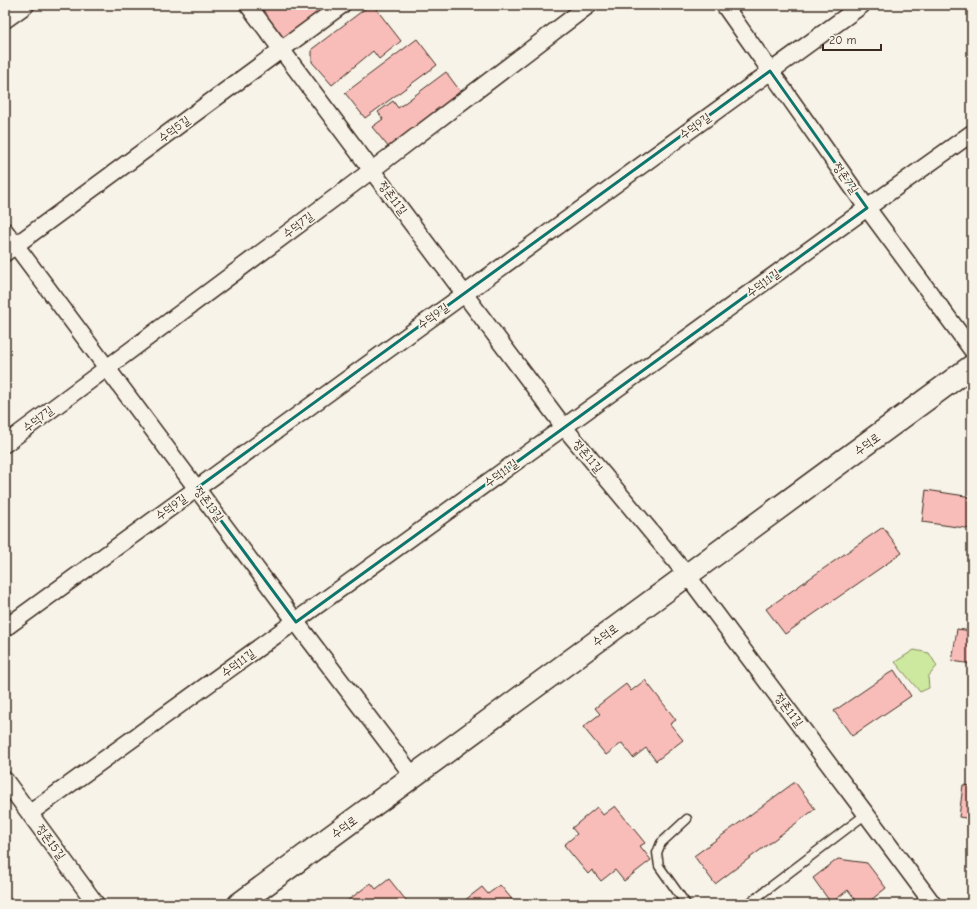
<svg xmlns="http://www.w3.org/2000/svg" width="977" height="909" viewBox="0 0 977 909" font-family="'Comic Neue','Poor Story',sans-serif">
	<rect width="100%" height="100%" fill="#f7f3e8"/>
	<filter id="ink" filterUnits="userSpaceOnUse"><feTurbulence type="fractalNoise" baseFrequency=".025" numOctaves="2"/><feDisplacementMap in="SourceGraphic" scale="8" xChannelSelector="R" yChannelSelector="G"/><feConvolveMatrix kernelMatrix="1 2 1 2 8 2 1 2 1" color-interpolation-filters="sRGB"/></filter>
	<g filter="url(#ink)">
		<!-- green -->
		<polygon fill="#cde89f" stroke="#84895e" points="914,650 929,653 937,666 928,677 929,688 920,692 895,662"/>
		<!-- building -->
		<g fill="#f9bdb9" stroke="#3b2a1e">
			<polygon points="249,5 331,5 282,44"/>
			<polygon points="370,5 373,5 401,41 379,59 373,51 332,85 312,62 312,49"/>
			<polygon points="417,39 437,65 365,118 345,93"/>
			<polygon points="446,72 463,95 390,149 372,127 383,119 378,112 393,101 398,108"/>
			<polygon points="926,490 972,497 972,529 922,522"/>
			<polygon points="883,527 902,553 785,634 766,609"/>
			<polygon points="957,629 972,631 972,664 952,661"/>
			<polygon points="894,670 911,696 852,736 834,711"/>
			<polygon points="645,680 676,720 670,724 683,740 656,761 646,748 633,758 622,743 606,755 583,727 600,714 595,708 626,684 631,691"/>
			<polygon points="795,782 815,809 715,884 694,856"/>
			<polygon points="963,785 972,786 972,819 959,817"/>
			<polygon points="615,806 645,843 640,846 651,860 624,881 615,870 601,881 592,870 588,874 564,845 577,834 572,828 597,807 603,815"/>
			<polygon points="838,859 867,863 886,888 866,904 859,904 848,890 831,903 813,878"/>
			<polygon points="389,879 409,904 343,904 371,883 376,889"/>
			<polygon points="500,885 516,904 460,904 482,887 488,894"/>
		</g>
		<g fill="none" stroke-linecap="round" stroke-linejoin="round">
			<defs>
				<g id="service">
					<polyline points="686,904 659,866 657,853 661,843 687,819"/>
					<polyline points="748,904 866,814"/>
				</g>
				<g id="minor">
					<polyline points="248,5 564,427 687,575 866,814 933,904"/>
					<polyline points="724,5 867,208 972,350"/>
					<polyline points="5,20 26,5"/>
					<polyline points="5,231 296,622 413,776"/>
					<polyline points="5,253 342,5"/>
					<polyline points="5,444 372,170 589,5"/>
					<polyline points="5,628 862,5"/>
					<polyline points="5,780 96,904"/>
					<polyline points="30,813 867,208 972,133"/>
				</g>
				<polyline id="secondary" points="239,904 972,366"/>
			</defs>
			<!-- service casing -->
			<use href="#service" stroke="#3b2a1e" stroke-width="11"/>
			<!-- minor casing -->
			<use href="#minor" stroke="#3b2a1e" stroke-width="19"/>
			<!-- secondary casing -->
			<use href="#secondary" stroke="#3b2a1e" stroke-width="25"/>
			<!-- service -->
			<use href="#service" stroke="#f7f3e8" stroke-width="8"/>
			<!-- minor -->
			<use href="#minor" stroke="#f7f3e8" stroke-width="16"/>
			<!-- secondary -->
			<use href="#secondary" stroke="#f7f3e8" stroke-width="22"/>
		</g>
	</g>
	<!-- marked area -->
	<path fill="none" stroke="#0f766e" stroke-width="3" stroke-linejoin="round" d="M 770,71 L 867,208 L 296,622 L 197,488 Z"/>
	<g text-anchor="middle" dominant-baseline="central" stroke-width="3.5" stroke-linejoin="round" paint-order="stroke">
		<!-- street labels -->
		<g font-size="12" fill="#3b2a1e" stroke="#f7f3e8">
			<text transform="translate(695 126) rotate(-36)">수덕9길</text>
			<text transform="translate(174 129) rotate(-36)">수덕5길</text>
			<text transform="translate(846 178) rotate(55)">정존7길</text>
			<text transform="translate(393 198) rotate(53)">정존11길</text>
			<text transform="translate(298 225) rotate(-37)">수덕7길</text>
			<text transform="translate(763 283) rotate(-36)">수덕11길</text>
			<text transform="translate(433 316) rotate(-36)">수덕9길</text>
			<text transform="translate(38 419) rotate(-37)">수덕7길</text>
			<text transform="translate(867 444) rotate(-36)">수덕로</text>
			<text transform="translate(588 456) rotate(50)">정존11길</text>
			<text transform="translate(501 473) rotate(-36)">수덕11길</text>
			<text transform="translate(209 504) rotate(53)">정존13길</text>
			<text transform="translate(171 507) rotate(-36)">수덕9길</text>
			<text transform="translate(605 635) rotate(-36)">수덕로</text>
			<text transform="translate(238 663) rotate(-36)">수덕11길</text>
			<text transform="translate(789 710) rotate(53)">정존11길</text>
			<text transform="translate(344 827) rotate(-36)">수덕로</text>
			<text transform="translate(51 842) rotate(54)">정존15길</text>
		</g>
	</g>
	<!-- margin -->
	<rect width="977" height="909" fill="none" stroke="#f7f3e8" stroke-width="20"/>
	<rect x="10" y="10" width="957" height="889" fill="none" stroke="#3b2a1e" stroke-width="1.5" filter="url(#ink)"/>
	<!-- scale -->
	<path d="M823 44v6h58v-6" fill="none" stroke="#3b2a1e" stroke-width="2"/>
	<text x="829" y="44" font-size="12" fill="#3b2a1e" stroke="#f7f3e8" stroke-width="3" paint-order="stroke">20 m</text>
</svg>
